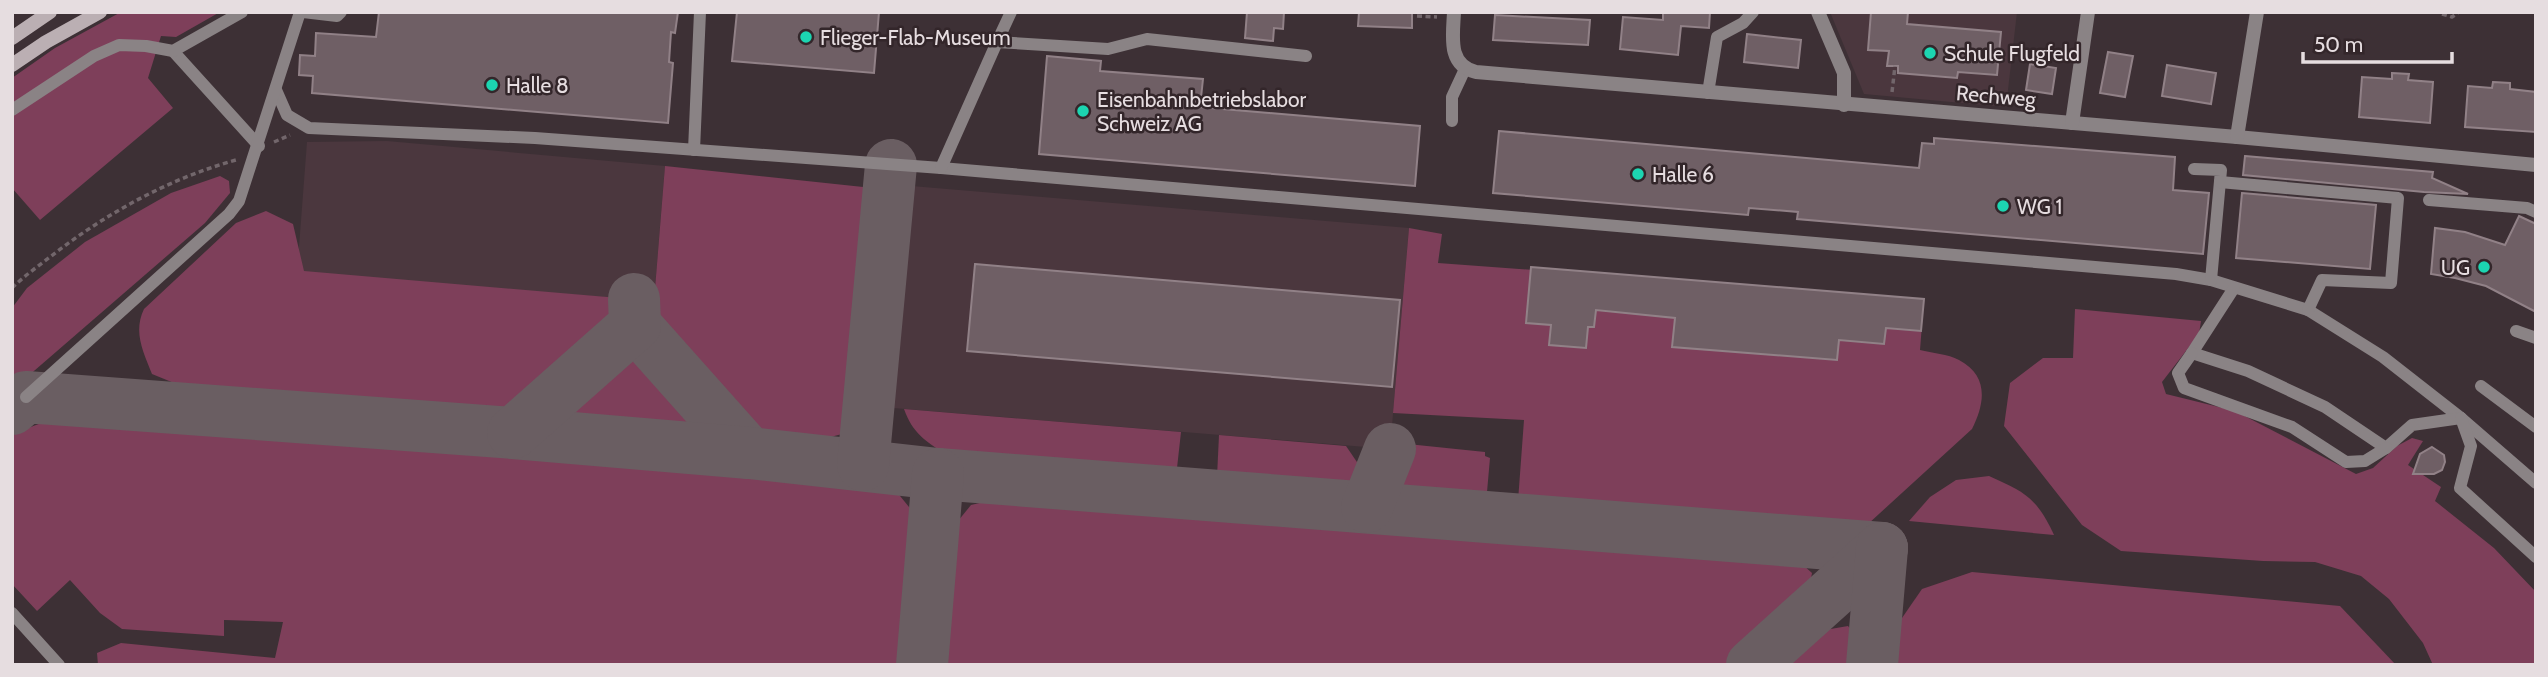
<svg xmlns="http://www.w3.org/2000/svg" width="2548" height="677" viewBox="0 0 2548 677" font-family="Cabin,sans-serif">
	<rect width="100%" height="100%" fill="#3d3035"/>
	<!-- built -->
	<g fill="#4b373e">
		<polygon points="1830,12 2017,12 2006,107 1864,94"/>
		<polygon points="387,141 665,166 654,301 297,273 307,142"/>
		<polygon points="888,184 1409,228 1390,449 869,406"/>
	</g>
	<!-- green -->
	<g fill="#7e3f5a">
		<polygon points="121,12 220,12 176,37 161,36 148,78 173,108 40,220 12,188 12,78 55,48"/>
		<path d="M 665,166 L 882,189 L 861,409 L 842,434 L 815,441 L 767,439 L 201,394 L 152,374 C 143,351 133,332 144,309 L 236,223 L 266,211 L 293,224 L 304,271 L 654,301 Z"/>
		<polygon points="220,176 229,181 230,193 205,223 12,390 12,308 27,288 85,242 171,193"/>
		<path d="M 1409,228 L 1442,234 L 1438,263 L 1924,299 L 1920,350 C 1932,353 1948,354 1959,360 C 1989,376 1985,403 1972,429 L 1868,524 L 1518,501 L 1524,420 L 1393,413 Z"/>
		<polygon points="2075,309 2201,321 2199,334 2162,382 2166,394 2235,411 2356,474 2373,468 2397,446 2412,438 2423,441 2408,465 2441,487 2435,501 2494,548 2536,592 2536,665 2433,665 2423,643 2389,599 2361,576 2315,562 2263,561 2121,551 2082,525 2004,426 2010,383 2043,358 2073,358"/>
		<path d="M 904,409 L 1181,432 L 1176,477 L 946,455 C 925,440 913,434 904,409 Z"/>
		<polygon points="96,413 867,478 896,491 909,507 915,525 911,607 905,665 98,665 97,653 121,643 275,658 283,622 224,620 224,636 122,629 100,613 70,580 37,611 12,584 12,434 52,419"/>
		<polygon points="1219,435 1346,446 1359,465 1357,477 1337,488 1217,477"/>
		<path d="M 1398,443 L 1485,452 L 1485,456 L 1490,458 L 1487,492 L 1482,492 L 1482,499 C 1454,496 1406,501 1392,471 C 1389,465 1390,456 1390,449 L 1396,451 Z"/>
		<path d="M 1989,476 C 2025,492 2037,498 2054,535 L 1909,521 L 1930,497 L 1956,480 Z"/>
		<polygon points="1018,494 1793,556 1812,573 1806,604 1734,665 937,665 949,532 971,505"/>
		<polygon points="1972,572 2340,606 2396,665 1890,665 1893,631 1922,589"/>
		<polygon points="1848,626 1860,642 1858,665 1779,665 1819,631"/>
	</g>
	<g fill="none" stroke-linecap="round" stroke-linejoin="round">
		<!-- taxiway -->
		<g stroke="#6a5e62" stroke-width="52">
			<polyline points="635,325 749,453"/>
			<polyline points="12,409 26,397 513,433 749,453 938,474 1882,548"/>
			<polyline points="513,433 635,325 634,299"/>
			<polyline points="863,465 891,165"/>
			<polyline points="1367,507 1390,449"/>
			<polyline points="922,665 938,474"/>
			<polyline points="1752,665 1882,548"/>
			<polyline points="1872,665 1882,548"/>
		</g>
	</g>
	<!-- building -->
	<g fill="#6f5f65" stroke="#918187" stroke-width="2">
		<polygon points="379,12 678,12 675,33 671,32 669,62 673,63 668,123 312,93 313,76 299,75 300,55 315,56 316,33 376,37"/>
		<polygon points="737,12 879,12 874,73 732,61"/>
		<polygon points="1247,12 1284,12 1283,29 1274,28 1273,41 1245,38"/>
		<polygon points="1359,12 1412,12 1412,28 1358,26"/>
		<polygon points="1663,12 1710,12 1709,28 1681,26 1678,55 1620,49 1623,17 1663,20"/>
		<polygon points="1871,12 1908,12 1907,24 2001,32 1997,75 1958,72 1957,78 1898,73 1898,66 1887,66 1889,51 1868,50"/>
		<polygon points="1495,15 1590,20 1588,45 1493,40"/>
		<polygon points="1747,34 1801,40 1798,68 1744,62"/>
		<polygon points="2108,52 2133,56 2125,97 2100,93"/>
		<polygon points="1047,56 1101,61 1100,71 1203,79 1200,107 1420,126 1415,186 1039,154"/>
		<polygon points="2030,64 2056,68 2052,94 2026,90"/>
		<polygon points="2167,65 2216,73 2211,104 2162,96"/>
		<polygon points="2392,73 2409,74 2408,80 2433,82 2430,123 2359,117 2362,77 2392,79"/>
		<polygon points="2493,82 2510,83 2510,89 2536,92 2536,132 2465,127 2468,86 2492,88"/>
		<polygon points="1499,131 1919,168 1922,143 1934,144 1934,138 2175,157 2173,190 2209,193 2203,254 1797,219 1798,212 1749,208 1748,215 1493,193"/>
		<polygon points="2245,156 2433,172 2432,178 2468,194 2424,192 2243,175"/>
		<polygon points="2242,193 2376,205 2370,269 2236,258"/>
		<polygon points="2519,216 2536,224 2536,312 2486,286 2455,278 2431,274 2435,228 2465,232 2505,245"/>
		<polygon points="975,264 1400,300 1392,387 967,351"/>
		<polygon points="1531,267 1924,299 1921,331 1886,328 1884,344 1839,340 1837,360 1672,347 1675,318 1596,310 1594,327 1588,327 1586,348 1549,345 1551,325 1526,323"/>
		<polygon points="2432,447 2444,455 2445,462 2442,470 2434,474 2413,474 2420,454"/>
	</g>
	<g fill="none" stroke-linecap="round" stroke-linejoin="round">
		<!-- path -->
		<g stroke="#72666b" stroke-width="3.5" stroke-dasharray="5 3.5" stroke-linecap="butt">
			<polyline points="2442,14 2452,17 2459,12"/>
			<polyline points="1417,16 1437,17"/>
			<polyline points="1892,92 1895,66"/>
			<polyline points="274,142 290,135"/>
			<path d="M 12,288 C 23,277 37,267 50,257 C 105,214 168,179 236,160"/>
		</g>
		<!-- service -->
		<g stroke="#8a8385" stroke-width="12">
			<polyline points="303,12 337,16 341,12"/>
			<polyline points="997,42 1011,12"/>
			<polyline points="173,51 259,146"/>
			<polyline points="276,90 287,115 309,128 535,138 941,168 2176,274 2211,280 2308,310 2383,357 2461,418 2536,483"/>
			<polyline points="1708,93 1717,37 1743,23 1753,12"/>
			<polyline points="12,110 94,56 119,45 146,46 173,51 242,12"/>
			<polyline points="1452,121 1452,97 1465,69"/>
			<polyline points="694,150 700,12"/>
			<polyline points="941,168 997,42 1108,49 1147,39 1306,56"/>
			<polyline points="2194,169 2221,170 2211,280"/>
			<polyline points="2220,182 2398,198 2391,283 2322,280 2308,310"/>
			<polyline points="2429,200 2527,208 2536,212"/>
			<polyline points="2234,288 2192,353 2248,371 2325,407 2386,448 2412,425 2461,418"/>
			<polyline points="2516,331 2536,338"/>
			<polyline points="2192,353 2178,373 2184,388 2292,427 2346,462 2365,461 2386,448"/>
			<polyline points="2481,386 2536,427"/>
			<polyline points="26,397 229,214 239,201 300,12"/>
			<polyline points="2461,418 2471,446 2460,488 2536,557"/>
			<polyline points="12,613 59,665"/>
		</g>
		<!-- minor -->
		<g stroke="#8a8385" stroke-width="14">
			<path d="M 1454,12 C 1453,36 1447,65 1476,72 L 2237,137 L 2536,165"/>
			<polyline points="1818,12 1844,73 1844,105"/>
			<polyline points="2072,123 2088,12"/>
			<polyline points="2237,137 2257,12"/>
		</g>
		<!-- secondary -->
		<g stroke="#bbafb3" stroke-width="14">
			<polyline points="12,38 50,12"/>
			<polyline points="12,65 46,42 100,12"/>
		</g>
	</g>
	<!-- markers -->
	<g fill="#1cd5b1" stroke="#33262a" stroke-width="2.5">
		<circle cx="806" cy="37" r="7"/>
		<circle cx="1930" cy="53" r="7"/>
		<circle cx="492" cy="85" r="7"/>
		<circle cx="1083" cy="111" r="7"/>
		<circle cx="1638" cy="174" r="7"/>
		<circle cx="2003" cy="206" r="7"/>
		<circle cx="2484" cy="267" r="7"/>
	</g>
	<g text-anchor="middle" dominant-baseline="central" stroke-width="5" stroke-linejoin="round" paint-order="stroke">
		<!-- poi labels -->
		<g font-size="21" fill="#e6dde0" stroke="#33262a" text-anchor="start">
			<text x="820" y="37">Flieger-Flab-Museum</text>
			<text x="1944" y="53">Schule Flugfeld</text>
			<text x="506" y="85">Halle 8</text>
			<text x="1097" y="99">Eisenbahnbetriebslabor<tspan x="1097" dy="24">Schweiz AG</tspan></text>
			<text x="1652" y="174">Halle 6</text>
			<text x="2017" y="206">WG 1</text>
			<text x="2470" y="267" text-anchor="end">UG</text>
		</g>
		<!-- street labels -->
		<g font-size="21" fill="#e6dde0" stroke="#33262a">
			<text transform="translate(1996 96) rotate(5)">Rechweg</text>
		</g>
	</g>
	<!-- border -->
	<rect width="2548" height="677" fill="none" stroke="#e6dde0" stroke-width="28"/>
	<!-- scale -->
	<path d="M2303 52v10h149v-10" fill="none" stroke="#e6dde0" stroke-width="3.5"/>
	<text x="2314" y="52" font-size="21" fill="#e6dde0" stroke="#33262a" stroke-width="5" paint-order="stroke">50 m</text>
</svg>
